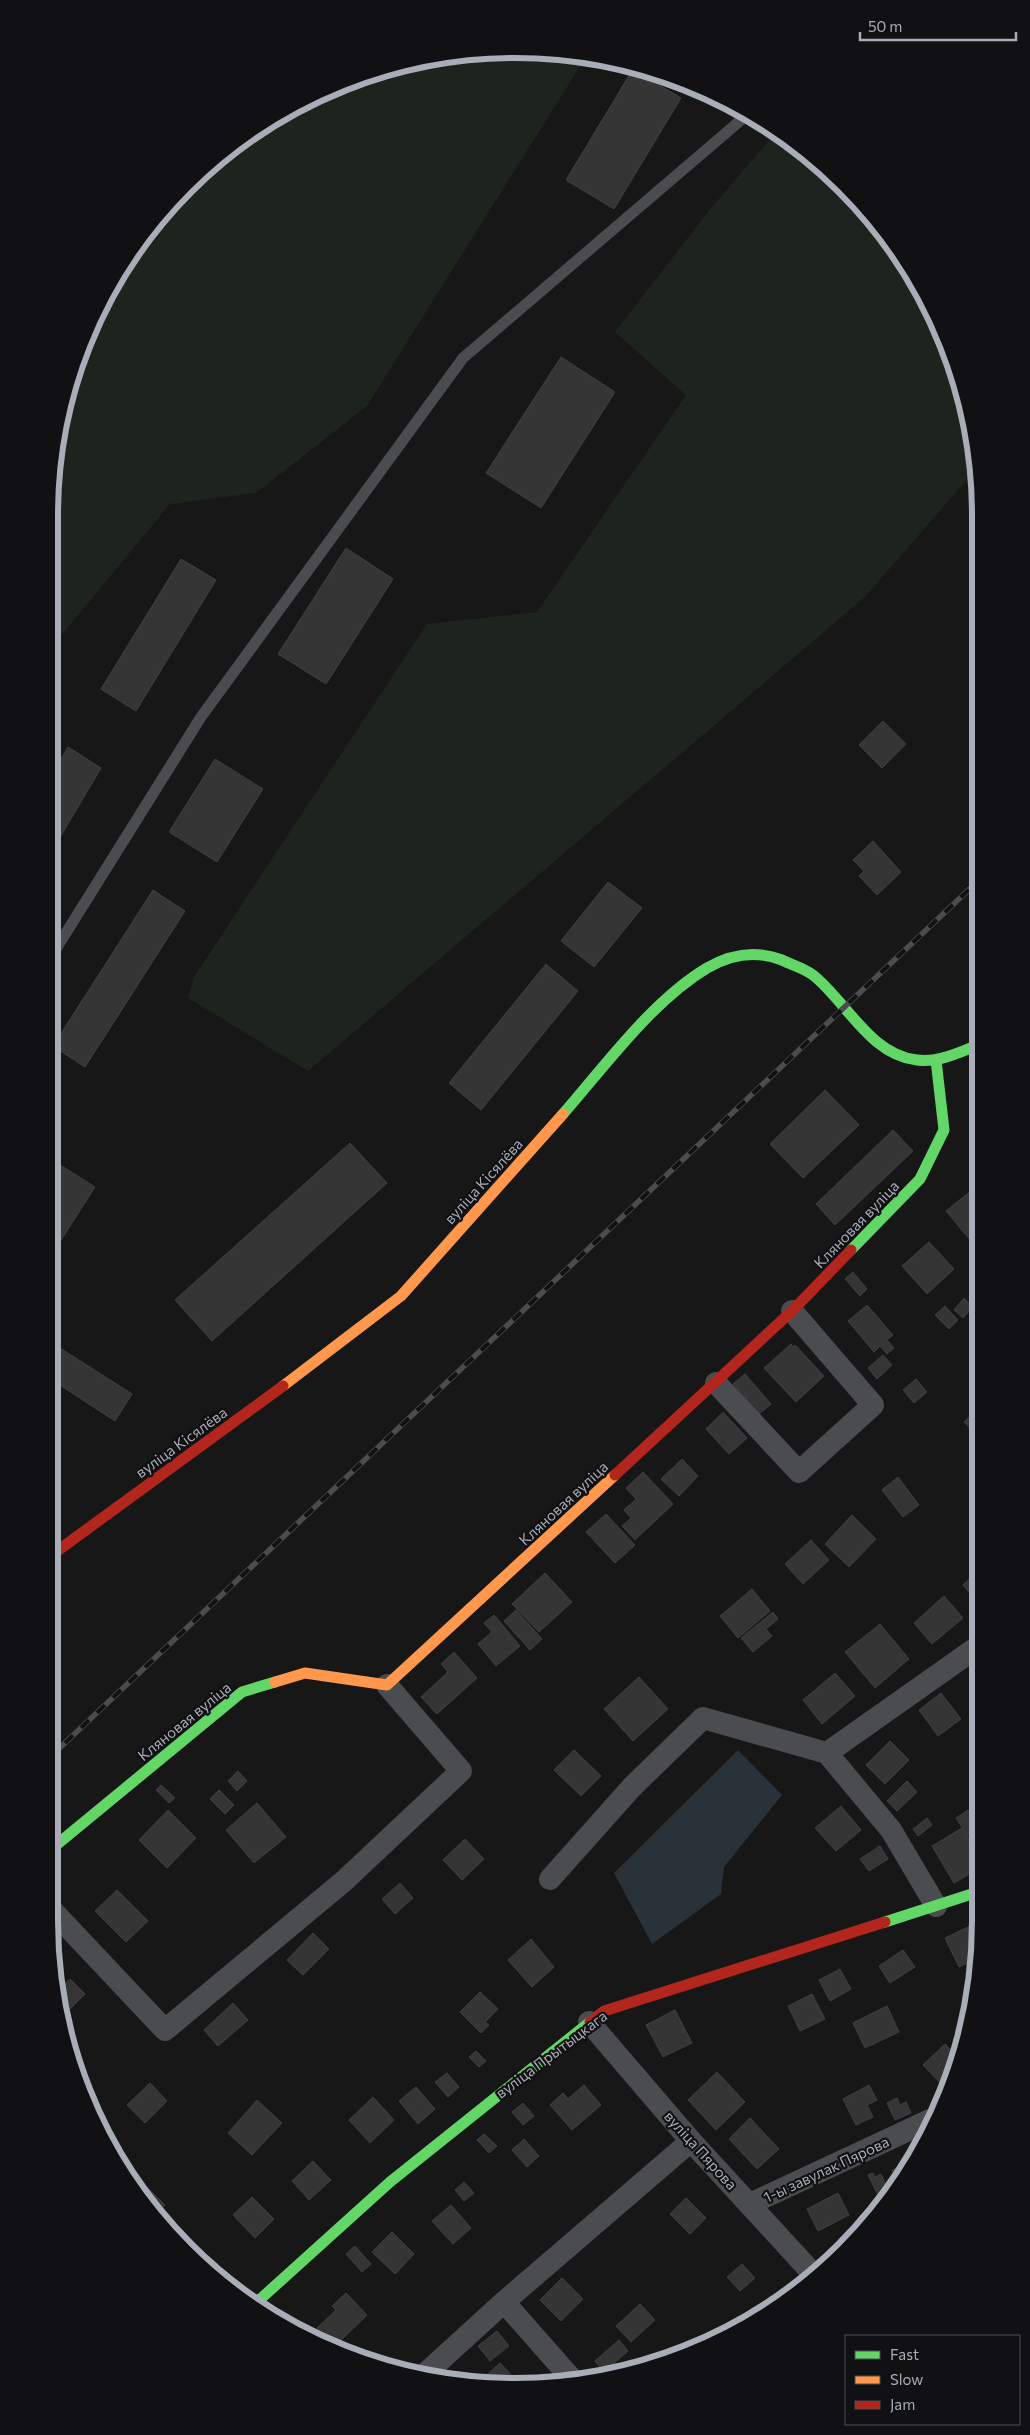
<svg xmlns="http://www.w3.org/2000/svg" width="1030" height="2435" viewBox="0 0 1030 2435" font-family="Commissioner,sans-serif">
	<rect width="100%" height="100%" fill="#171717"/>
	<!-- green -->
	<g fill="#1d241e">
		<polygon points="484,50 576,53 587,55 367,406 256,493 170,504 49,650 49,515 73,365 111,282 164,208 231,145 309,97 394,65"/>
		<polygon points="778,130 866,208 933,309 977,454 977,468 865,597 308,1071 188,998 194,977 427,624 537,612 686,395 615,332 711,208"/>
	</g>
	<!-- water -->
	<polygon fill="#2a3239" points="738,1750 782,1795 724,1867 721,1894 652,1944 614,1873"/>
	<!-- building -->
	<g fill="#353536" stroke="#3f4043">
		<polygon points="633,69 681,98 614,209 566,180"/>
		<polygon points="561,357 615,392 541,508 486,473"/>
		<polygon points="346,548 393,579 326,684 278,654"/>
		<polygon points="181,559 216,580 136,711 101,689"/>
		<polygon points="883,721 906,744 882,768 859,745"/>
		<polygon points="68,747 101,768 49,856 49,779"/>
		<polygon points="215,759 263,789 217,862 169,832"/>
		<polygon points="873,841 901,872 877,895 859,876 864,871 853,860"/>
		<polygon points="608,882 642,908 594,967 561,941"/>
		<polygon points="153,890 185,911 85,1067 53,1046"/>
		<polygon points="546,964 578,991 481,1110 449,1083"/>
		<polygon points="825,1090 859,1125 803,1178 770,1144"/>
		<polygon points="893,1130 913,1151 835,1225 816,1204"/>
		<polygon points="350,1143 387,1183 212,1341 175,1300"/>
		<polygon points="57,1163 95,1187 49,1259 49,1175"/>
		<polygon points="972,1190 979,1199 979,1244 976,1247 946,1211"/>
		<polygon points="929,1242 954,1269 927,1294 902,1266"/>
		<polygon points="853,1272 867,1289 860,1296 845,1279"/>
		<polygon points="964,1298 973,1307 963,1318 954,1310"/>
		<polygon points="867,1305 893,1335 887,1340 894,1348 887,1354 880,1346 874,1352 848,1321"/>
		<polygon points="945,1306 958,1320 949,1329 935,1315"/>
		<polygon points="49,1341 132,1394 115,1421 49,1378"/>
		<polygon points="791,1344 793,1347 795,1345 824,1376 796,1402 764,1368"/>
		<polygon points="883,1355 892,1365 877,1379 868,1368"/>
		<polygon points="745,1374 771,1404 759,1414 733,1384"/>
		<polygon points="916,1379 927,1392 914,1403 903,1390"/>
		<polygon points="980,1407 980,1439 964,1422"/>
		<polygon points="723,1412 747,1438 729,1454 706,1429"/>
		<polygon points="682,1459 698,1476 679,1496 661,1479"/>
		<polygon points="643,1472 673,1504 635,1540 622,1526 631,1518 624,1510 636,1499 626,1488"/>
		<polygon points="898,1477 919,1505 903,1517 882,1490"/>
		<polygon points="606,1514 635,1545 615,1563 586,1532"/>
		<polygon points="852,1515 876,1539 849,1567 825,1544"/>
		<polygon points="811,1540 829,1560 803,1584 785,1564"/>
		<polygon points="977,1572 980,1576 980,1605 963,1585"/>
		<polygon points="545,1573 572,1602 539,1632 512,1604"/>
		<polygon points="752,1589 770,1611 738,1638 720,1616"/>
		<polygon points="944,1596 963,1618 932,1644 914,1623"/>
		<polygon points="516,1610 542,1639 530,1650 504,1621"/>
		<polygon points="773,1612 778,1619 766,1629 772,1636 753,1652 741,1638"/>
		<polygon points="494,1615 520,1646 496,1666 478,1644 492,1632 484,1623"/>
		<polygon points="880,1624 909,1659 875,1688 845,1652"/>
		<polygon points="454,1652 477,1678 437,1714 421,1697 448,1672 441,1664"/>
		<polygon points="981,1669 981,1680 975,1673"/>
		<polygon points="835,1673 855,1696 822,1724 803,1700"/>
		<polygon points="639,1677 668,1709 633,1741 604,1709"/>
		<polygon points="941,1693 961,1719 938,1736 919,1710"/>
		<polygon points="890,1741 909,1760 885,1784 866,1765"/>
		<polygon points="574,1750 601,1776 581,1796 554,1770"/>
		<polygon points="238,1771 247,1781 237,1791 228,1781"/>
		<polygon points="907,1781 917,1792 897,1811 887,1801"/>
		<polygon points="161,1785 175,1798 169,1803 156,1790"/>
		<polygon points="219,1790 234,1805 225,1814 210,1799"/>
		<polygon points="257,1803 286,1837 254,1863 226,1830"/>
		<polygon points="841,1806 861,1830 836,1851 815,1828"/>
		<polygon points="168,1810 196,1838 167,1868 139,1840"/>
		<polygon points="968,1810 980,1828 968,1836 956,1818"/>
		<polygon points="927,1818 932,1825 918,1836 913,1829"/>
		<polygon points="962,1828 981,1861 981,1867 954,1883 932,1846"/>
		<polygon points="981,1831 981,1861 968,1838"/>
		<polygon points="465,1839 484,1859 462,1880 443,1860"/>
		<polygon points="880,1846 888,1859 869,1871 860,1859"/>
		<polygon points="400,1883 413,1898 395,1914 382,1899"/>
		<polygon points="117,1890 148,1921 126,1942 95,1911"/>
		<polygon points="970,1926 978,1941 975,1959 959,1967 945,1938"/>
		<polygon points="313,1933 329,1949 303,1975 287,1960"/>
		<polygon points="531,1939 554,1967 532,1987 508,1960"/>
		<polygon points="903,1950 915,1967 890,1983 879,1966"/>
		<polygon points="840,1969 851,1989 830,2001 819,1980"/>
		<polygon points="70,1979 85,1994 70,2009 62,2002 60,1989"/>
		<polygon points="480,1992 498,2009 485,2022 489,2025 481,2033 460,2012"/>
		<polygon points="812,1994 825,2019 800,2031 788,2006"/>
		<polygon points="233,2003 248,2020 218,2046 204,2030"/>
		<polygon points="887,2006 899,2032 865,2048 853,2023"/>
		<polygon points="675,2010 692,2043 663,2057 646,2025"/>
		<polygon points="945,2044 958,2058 957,2070 945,2088 923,2065"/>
		<polygon points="476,2051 486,2061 479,2067 469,2057"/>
		<polygon points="717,2072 745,2102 716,2130 688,2100"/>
		<polygon points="447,2073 459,2087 448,2097 435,2082"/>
		<polygon points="150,2083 167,2101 145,2123 127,2105"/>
		<polygon points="584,2085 601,2105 572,2130 550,2105 563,2093 568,2099"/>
		<polygon points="869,2085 877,2100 867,2105 873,2117 856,2125 843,2099"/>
		<polygon points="416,2087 435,2109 418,2124 399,2101"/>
		<polygon points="373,2097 394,2120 370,2143 349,2120"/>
		<polygon points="897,2098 900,2105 906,2102 911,2113 895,2120 887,2103"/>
		<polygon points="257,2100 282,2123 252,2155 228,2133"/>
		<polygon points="523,2103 534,2116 523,2125 512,2112"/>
		<polygon points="750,2118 779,2149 757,2169 729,2139"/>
		<polygon points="484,2134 497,2146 489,2153 477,2140"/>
		<polygon points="524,2139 539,2156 527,2167 512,2150"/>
		<polygon points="313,2161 331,2180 309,2200 292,2181"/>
		<polygon points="906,2164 897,2181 892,2170"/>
		<polygon points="873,2173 875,2177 881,2174 889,2193 879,2197 868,2175"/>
		<polygon points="464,2182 474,2193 464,2201 455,2190"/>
		<polygon points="147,2187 165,2205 156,2215 140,2194"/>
		<polygon points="838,2193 849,2215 818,2231 807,2209"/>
		<polygon points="252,2197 274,2219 255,2238 233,2215"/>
		<polygon points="686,2198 706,2218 690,2234 670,2214"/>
		<polygon points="451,2205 471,2228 453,2244 432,2221"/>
		<polygon points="392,2232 414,2254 395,2274 372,2252"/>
		<polygon points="355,2246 371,2264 362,2272 346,2254"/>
		<polygon points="742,2264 755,2278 740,2291 727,2277"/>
		<polygon points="562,2278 583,2299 561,2321 540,2300"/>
		<polygon points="346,2293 367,2315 335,2346 317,2328 336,2310 332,2306"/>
		<polygon points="773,2297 778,2303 757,2318 753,2314"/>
		<polygon points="640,2304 655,2320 631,2342 616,2326"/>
		<polygon points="497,2331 509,2346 490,2361 478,2346"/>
		<polygon points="619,2340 628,2351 604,2372 595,2361"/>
		<polygon points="500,2363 516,2380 480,2381"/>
	</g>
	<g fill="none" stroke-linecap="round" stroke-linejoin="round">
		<!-- lane -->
		<polyline stroke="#4b4c50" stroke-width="11" points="49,960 201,717 463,358 748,114"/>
		<!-- street -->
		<g stroke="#4b4c50" stroke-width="22">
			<polyline points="716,1383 799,1472 873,1405 792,1311"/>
			<polyline points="827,1753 980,1645"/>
			<polyline points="550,1879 632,1787 703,1718 827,1753 891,1830 936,1906"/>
			<polyline points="49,1907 165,2030 344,1881 461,1771 387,1685"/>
			<polyline points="589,2022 691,2141 815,2276"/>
			<polyline points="750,2204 930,2120"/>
			<polyline points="504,2302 571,2378"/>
			<polyline points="424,2375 504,2302 691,2141"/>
		</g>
		<!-- fast -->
		<g stroke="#63d668" stroke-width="11">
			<path d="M 563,1114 C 605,1066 652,1001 707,968 C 731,954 756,950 782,960 C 792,965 804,968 813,975 C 846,1001 870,1055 917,1060 C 939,1063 959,1052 979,1045"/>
			<polyline points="851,1250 920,1179 944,1130 936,1060"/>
			<polyline points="49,1851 242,1692 275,1682"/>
			<polyline points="885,1922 981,1891"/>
			<polyline points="256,2303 390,2182 590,2022"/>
		</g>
		<!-- slow -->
		<g stroke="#ff974d" stroke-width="11">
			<polyline points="283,1386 401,1296 563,1114"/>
			<polyline points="275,1682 305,1673 387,1685 615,1475"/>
		</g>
		<!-- jam -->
		<g stroke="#b3261e" stroke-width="11">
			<polyline points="615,1475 792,1311 851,1250"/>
			<polyline points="49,1557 283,1386"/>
			<polyline points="590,2022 604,2011 885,1922"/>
		</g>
		<defs>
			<polyline id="rail" points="49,1758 978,881"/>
		</defs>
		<!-- rail casing -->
		<use href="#rail" stroke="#4b4c4f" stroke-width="5.5"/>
		<!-- rail -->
		<use href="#rail" stroke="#111113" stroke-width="4" stroke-dasharray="11" stroke-linecap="butt"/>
	</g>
	<g text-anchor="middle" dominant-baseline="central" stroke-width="4.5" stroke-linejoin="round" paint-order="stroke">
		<!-- street labels -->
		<g font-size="15" fill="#a8adb8" stroke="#111113">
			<text transform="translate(483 1181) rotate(-48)">вуліца Кісялёва</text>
			<text transform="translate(856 1224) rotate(-46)">Кляновая вуліца</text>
			<text transform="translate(181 1442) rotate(-36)">вуліца Кісялёва</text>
			<text transform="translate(563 1503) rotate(-43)">Кляновая вуліца</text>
			<text transform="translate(184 1721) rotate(-39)">Кляновая вуліца</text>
			<text transform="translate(551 2054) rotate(-37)">вуліца Прытыцкага</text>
			<text transform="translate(701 2150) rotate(48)">вуліца Пярова</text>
			<text transform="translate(826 2169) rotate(-25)">1-ы завулак Пярова</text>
		</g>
	</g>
	<!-- crop -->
	<path d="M0 0H1030V2435H0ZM515 58H515A457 457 0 0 1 972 515V1921A457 457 0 0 1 515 2378H515A457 457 0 0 1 58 1921V515A457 457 0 0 1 515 58Z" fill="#111113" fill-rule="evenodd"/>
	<path fill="none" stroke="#a8adb8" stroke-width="6" d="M515 58H515A457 457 0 0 1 972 515V1921A457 457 0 0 1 515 2378H515A457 457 0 0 1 58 1921V515A457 457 0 0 1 515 58Z"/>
	<!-- legend -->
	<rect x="845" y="2335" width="175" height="90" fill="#111113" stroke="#4d4f55"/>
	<rect x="855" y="2351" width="25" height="8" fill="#63d668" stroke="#4d4f55"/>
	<text x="890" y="2360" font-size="15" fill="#a8adb8">Fast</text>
	<rect x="855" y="2376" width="25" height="8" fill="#ff974d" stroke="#4d4f55"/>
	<text x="890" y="2385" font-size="15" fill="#a8adb8">Slow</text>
	<rect x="855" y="2401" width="25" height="8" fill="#b3261e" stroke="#4d4f55"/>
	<text x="890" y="2410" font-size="15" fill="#a8adb8">Jam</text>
	<!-- scale -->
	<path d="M860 32v8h156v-8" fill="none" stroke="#a8adb8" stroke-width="2.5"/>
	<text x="868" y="32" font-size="15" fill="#a8adb8" stroke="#111113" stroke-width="4" paint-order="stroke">50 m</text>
</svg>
